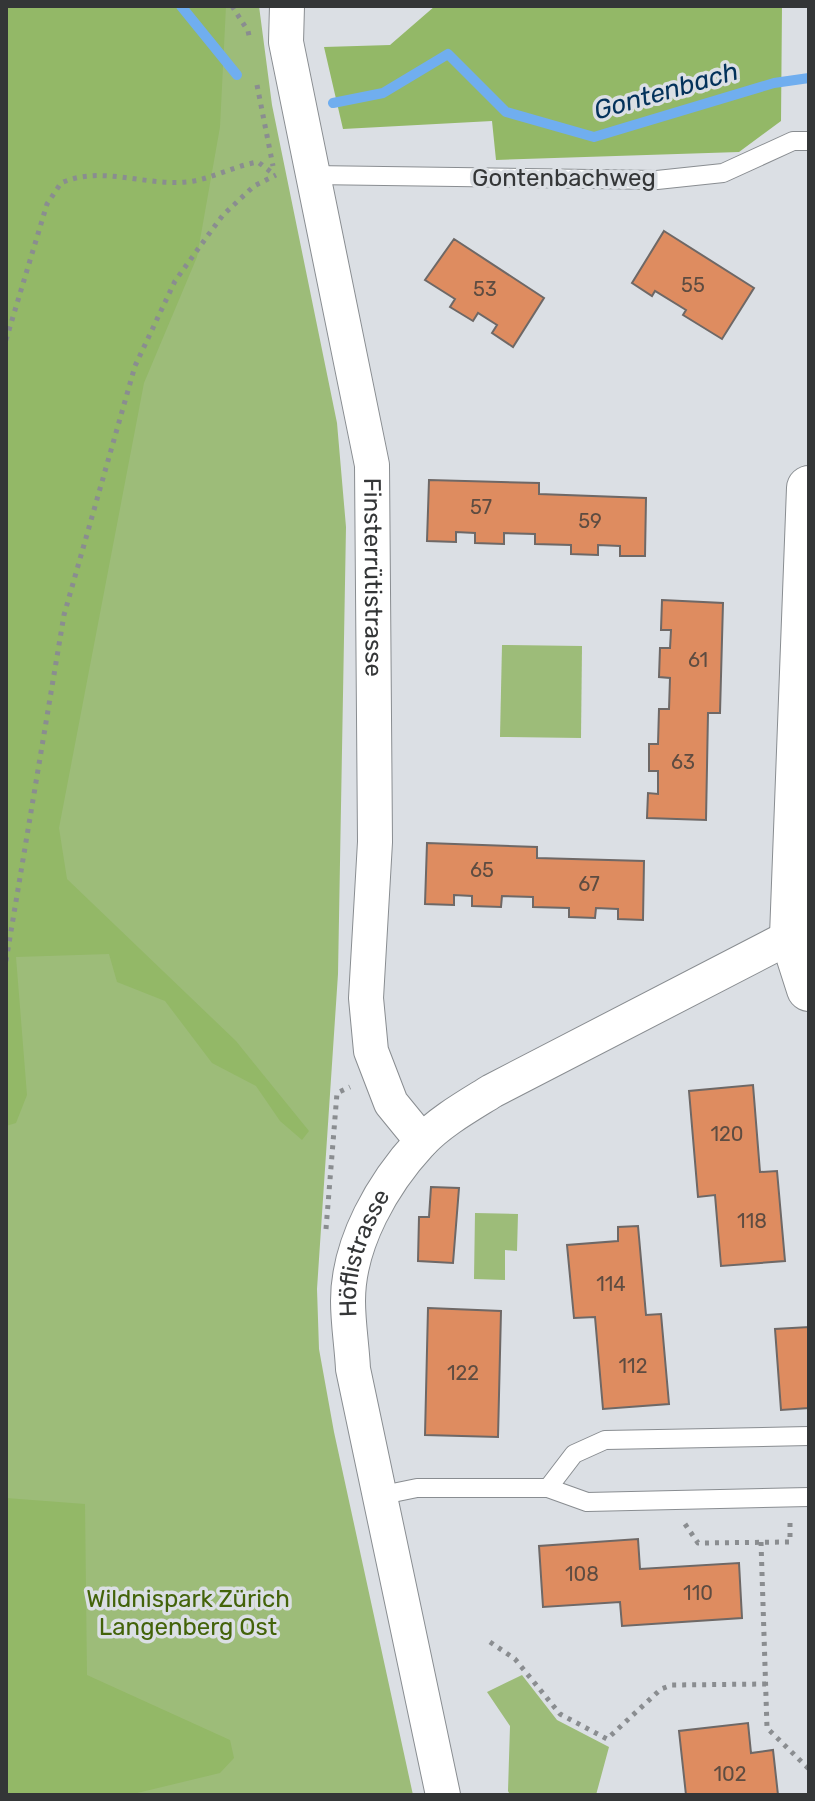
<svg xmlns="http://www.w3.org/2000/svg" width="815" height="1801" viewBox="0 0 815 1801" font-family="Rubik,sans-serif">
	<rect width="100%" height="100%" fill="#dbdfe4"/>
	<!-- green -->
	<g fill="#9dbc79">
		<polygon points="6,6 259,6 272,105 337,423 346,527 338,974 317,1289 319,1349 334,1432 413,1795 6,1795"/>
		<polygon points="502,645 582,646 581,738 500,737"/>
		<polygon points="475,1213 518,1214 517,1251 505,1250 505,1280 474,1279"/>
		<polygon points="522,1675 557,1720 609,1747 596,1795 510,1795 508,1791 510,1726 487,1692"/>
	</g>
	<!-- forest -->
	<g fill="#93b867">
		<polygon points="6,6 226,6 220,127 197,257 144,383 59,828 67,879 236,1041 309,1131 302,1140 280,1121 256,1086 212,1063 165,1001 117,982 109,954 16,957 27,1095 16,1123 6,1126"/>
		<polygon points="435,6 782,6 781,121 739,152 496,160 492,121 343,129 324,47 390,45"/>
		<polygon points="6,1498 85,1504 87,1675 230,1740 234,1758 220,1773 129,1795 6,1795"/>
	</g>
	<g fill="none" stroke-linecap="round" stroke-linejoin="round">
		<!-- stream -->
		<g stroke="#70aeef" stroke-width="10">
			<polyline points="181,6 237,75"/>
			<polyline points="333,103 383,93 448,54 506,112 594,137 774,83 809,78"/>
		</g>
	</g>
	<!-- building -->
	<g fill="#de8c60" stroke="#6e6866" stroke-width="2">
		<polygon points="664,231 754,288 722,339 683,315 686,310 655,291 652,296 632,283"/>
		<polygon points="454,239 544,298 513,347 492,333 497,325 478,313 473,321 450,307 455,299 425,280"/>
		<polygon points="429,480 539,483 539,494 646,498 645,556 620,556 620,546 598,545 598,555 571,554 571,545 535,544 535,534 504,533 504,544 475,543 475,533 456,532 456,542 427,541"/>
		<polygon points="662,600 723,603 720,713 708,713 706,820 647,818 648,793 658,794 658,771 649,771 649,744 658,744 659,709 669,709 670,678 659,677 660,648 670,648 671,630 661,630"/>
		<polygon points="427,843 537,847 537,858 644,861 643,920 618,919 618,909 596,908 595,918 569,917 569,908 533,907 533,897 502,896 501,907 472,906 472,896 454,895 454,905 425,904"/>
		<polygon points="753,1085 760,1172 777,1171 785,1261 721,1266 715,1195 698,1197 689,1091"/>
		<polygon points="431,1187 459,1188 453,1263 418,1261 419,1217 429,1217"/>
		<polygon points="638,1226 646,1315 661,1314 669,1404 603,1409 595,1317 574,1318 567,1245 618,1241 618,1227"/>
		<polygon points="428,1308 501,1311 498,1437 425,1435"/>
		<polygon points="809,1327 809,1408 781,1410 775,1329"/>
		<polygon points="638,1539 640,1569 739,1563 742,1618 622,1626 620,1602 543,1607 539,1546"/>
		<polygon points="748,1723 751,1753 773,1750 778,1795 686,1795 679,1731"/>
	</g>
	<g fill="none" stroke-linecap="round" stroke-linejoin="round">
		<defs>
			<g id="service">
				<polyline points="312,175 657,180 723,173 793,141 809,141"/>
				<polyline points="548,1488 574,1454 605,1440 809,1436"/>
				<polyline points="378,1496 417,1488 548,1488 587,1502 809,1497"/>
			</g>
			<g id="minor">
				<path id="s1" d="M 287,6 L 286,42 L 372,465 L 375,842 L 366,998 L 371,1051 L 391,1103 L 422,1141"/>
				<path id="s2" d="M 443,1795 L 353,1369 C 352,1347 348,1324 348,1301 C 348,1243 383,1183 421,1142 C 441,1121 468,1106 492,1091 L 809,927"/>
			</g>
			<polyline id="primary" points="809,488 792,936 809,989"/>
		</defs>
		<!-- service casing -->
		<use href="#service" stroke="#898d91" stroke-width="20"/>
		<!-- minor casing -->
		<use href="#minor" stroke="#898d91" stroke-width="36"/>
		<!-- primary casing -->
		<use href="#primary" stroke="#898d91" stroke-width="46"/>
		<!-- path -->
		<g stroke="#8a8d90" stroke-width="5" stroke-dasharray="4 6" stroke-linecap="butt">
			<polyline points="232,6 248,31 250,40"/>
			<polyline points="257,85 273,166"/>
			<path d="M 6,340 L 47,204 L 61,183 C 101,165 144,186 186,182 C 210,180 233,166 258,162 L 275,175"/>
			<polyline points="6,961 64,615 135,366 175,281 206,238 223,215 254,186 276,175"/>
			<polyline points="326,1229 337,1093 350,1087"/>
			<polyline points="685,1524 698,1543 790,1542 790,1523"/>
			<polyline points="761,1542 767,1728 809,1769"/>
			<polyline points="490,1642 515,1659 560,1714 607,1739 661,1689 672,1685 766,1684"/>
		</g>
		<!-- service -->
		<use href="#service" stroke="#fff" stroke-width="18"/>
		<!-- minor -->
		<use href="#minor" stroke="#fff" stroke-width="34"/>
		<!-- primary -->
		<use href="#primary" stroke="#fff" stroke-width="44"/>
	</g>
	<g text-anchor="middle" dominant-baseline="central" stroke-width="7" stroke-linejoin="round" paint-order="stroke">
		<!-- number labels -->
		<g font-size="20" fill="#5e4c41">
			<text x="693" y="285">55</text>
			<text x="485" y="289">53</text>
			<text x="481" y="507">57</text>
			<text x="590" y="521">59</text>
			<text x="698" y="660">61</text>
			<text x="683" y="762">63</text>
			<text x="482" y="870">65</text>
			<text x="589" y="884">67</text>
			<text x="727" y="1134">120</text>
			<text x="752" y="1221">118</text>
			<text x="611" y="1284">114</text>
			<text x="633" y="1366">112</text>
			<text x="463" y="1373">122</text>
			<text x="582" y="1574">108</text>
			<text x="698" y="1593">110</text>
			<text x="730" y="1774">102</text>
		</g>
		<!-- street labels -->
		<g font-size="24" fill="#343637" stroke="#dbdfe4">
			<text x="564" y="178">Gontenbachweg</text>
			<text stroke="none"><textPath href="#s1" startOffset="580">Finsterrütistrasse</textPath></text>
			<text stroke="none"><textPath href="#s2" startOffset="554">Höflistrasse</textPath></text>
		</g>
		<!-- park labels -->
		<g font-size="24" fill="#43630a" stroke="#dbdfe4">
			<text x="188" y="1599">Wildnispark Zürich<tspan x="188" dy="28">Langenberg Ost</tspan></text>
		</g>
		<!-- water labels -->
		<g font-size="26" font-style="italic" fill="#03325b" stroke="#dbdfe4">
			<text transform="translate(666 91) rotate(-16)">Gontenbach</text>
		</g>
	</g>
	<!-- border -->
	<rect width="815" height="1801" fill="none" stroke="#343637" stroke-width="16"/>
</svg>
